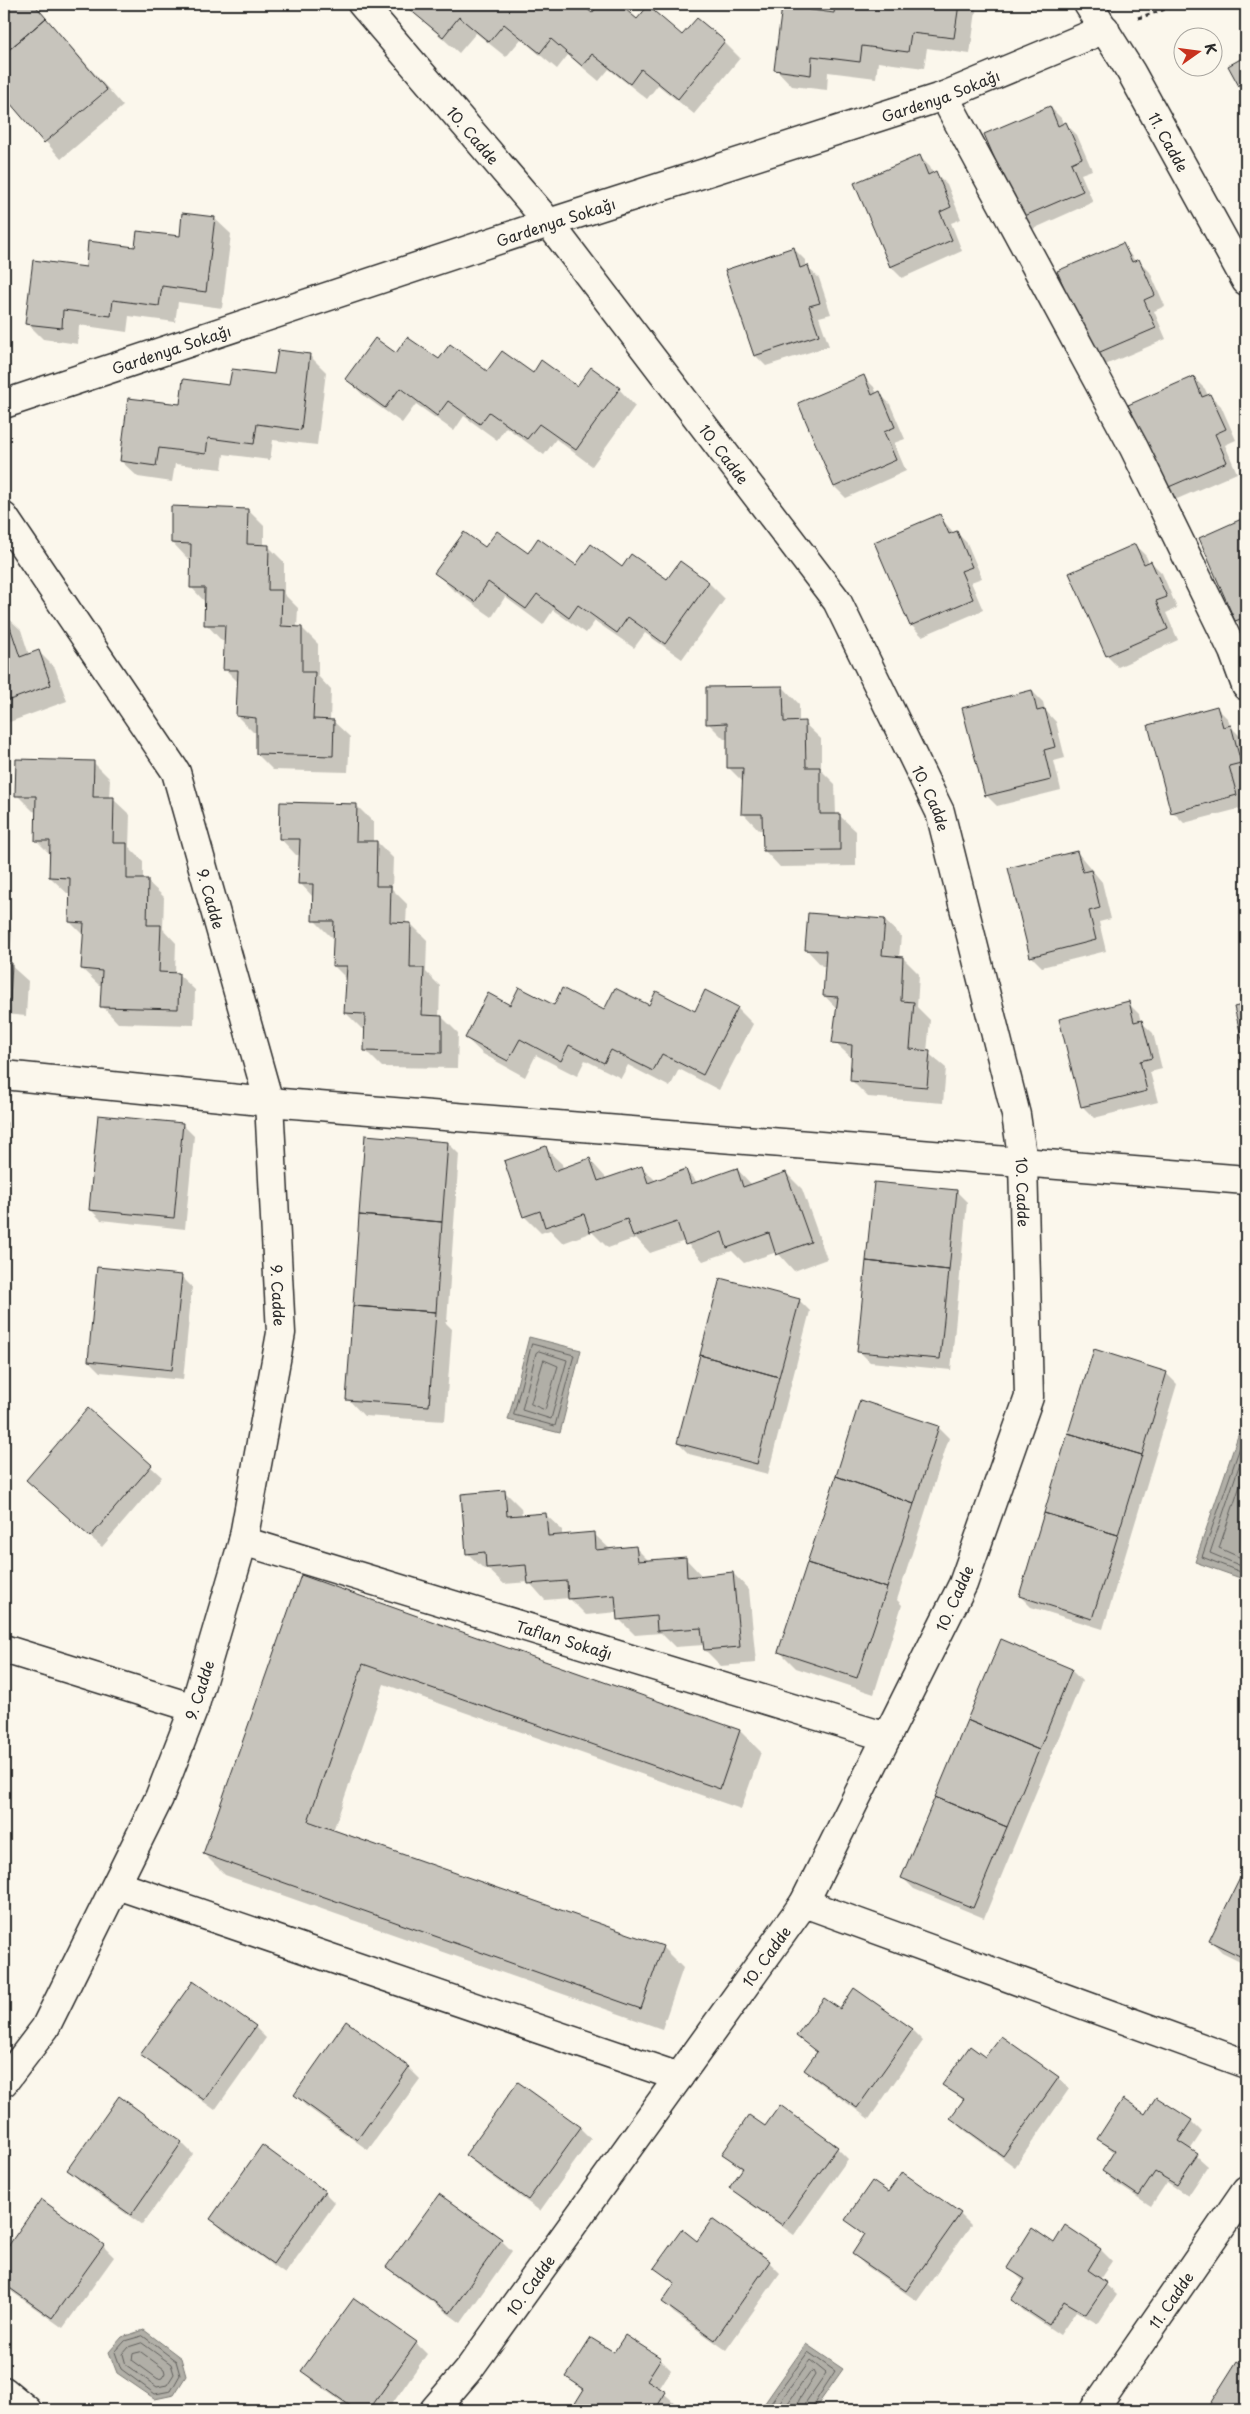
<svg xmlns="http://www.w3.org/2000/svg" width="1250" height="2414" font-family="'Playpen Sans',sans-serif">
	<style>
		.water { fill: #b1afa7; stroke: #7b7a75 }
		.shadow { fill: #0003 }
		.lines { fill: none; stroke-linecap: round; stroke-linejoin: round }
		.shore { stroke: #61605d; stroke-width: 1 }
		.building { fill: #c7c4bc; stroke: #2b2b2b }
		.minor-casing { stroke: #2b2b2b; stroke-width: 31 }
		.path { stroke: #2b2b2b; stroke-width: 3; stroke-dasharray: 4 4; stroke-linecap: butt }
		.minor { stroke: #fbf7ec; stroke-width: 28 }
		.labels { text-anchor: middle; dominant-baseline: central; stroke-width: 4; stroke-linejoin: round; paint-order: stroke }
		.street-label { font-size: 15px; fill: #2b2b2b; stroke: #fbf7ec }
	</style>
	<rect width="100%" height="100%" fill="#fbf7ec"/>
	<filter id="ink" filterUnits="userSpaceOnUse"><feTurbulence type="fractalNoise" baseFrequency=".02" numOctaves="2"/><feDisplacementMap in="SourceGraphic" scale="10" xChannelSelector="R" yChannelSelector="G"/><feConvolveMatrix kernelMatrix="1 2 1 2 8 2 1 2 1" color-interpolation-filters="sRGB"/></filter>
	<g filter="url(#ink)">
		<path class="water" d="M529,1337L581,1350L560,1433L508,1420Z
			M1242,1424L1246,1425V1580L1195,1562Z
			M144,2330L181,2358L186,2376L174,2395L155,2399L117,2373L109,2352L122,2337Z
			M806,2344L843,2369L814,2410H760Z"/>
		<path class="shadow" d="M4,4H34L123,106L61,159L4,94Z
			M415,4H579L593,15L602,4H617L637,21L682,37L724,42L740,58L694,114L658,85L647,99L609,69L599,81L568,55L557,69L521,39L506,57L476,33L459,53L410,9Z
			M836,4H977L970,54L927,48L924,68L878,62L876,78L828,72L827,90L792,86L776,69L835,14Z
			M1050,107L1061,118L1064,125L1066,124L1077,135L1092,170L1081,174L1093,202L1033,229L1021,218Z
			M919,156L930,167L933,174L935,173L947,184L961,219L951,223L962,251L902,278L891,267L855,184Z
			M214,218L231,234L222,308L178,302L175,322L129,316L127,332L79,325L78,344L43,339L27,323L87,268L136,248L181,238Z
			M1122,244L1136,262L1139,261L1150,272L1165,306L1154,311L1166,339L1105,365L1094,354Z
			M794,249L805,260L807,267L819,278L831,314L819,317L829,346L766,366L755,355Z
			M396,355L439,361L487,373L533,375L577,387L619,389L635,406L592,466L556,439L544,455L506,427L497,440L464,416L454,431L416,404L402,423L363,395L347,379Z
			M310,356L326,372L317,445L273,440L270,460L224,454L222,469L175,464L172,482L138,477L121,461L181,406L230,386L276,375Z
			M863,376L874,387L877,394L879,393L890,404L905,439L894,443L906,471L846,498L835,487L799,404Z
			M1194,378L1205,389L1208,396L1210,395L1221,406L1236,440L1225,445L1237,473L1177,499L1165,488Z
			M248,510L264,526V546H268L284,562V594L298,608L297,628H302L318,644V676L331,690L330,721H333L350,737L348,772L273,770L257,754V732H253L237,716L239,683L225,669L226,641H222L206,624V603L191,587L192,559H188L172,542Z
			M939,516L954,533L956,532L967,543L982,578L971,582L983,610L922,636L911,625Z
			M1246,518V631L1236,621L1201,538Z
			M1135,545L1146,556L1149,563L1151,562L1162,573L1177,608L1166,613L1178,640L1118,667L1107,656L1071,573Z
			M486,548L528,555L576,567L622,569L667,581L680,563L709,583L725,599L682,659L645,633L634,648L595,621L586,633L553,610L543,625L505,597L492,617L452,589L436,573Z
			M4,614L21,630L29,655L38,651L55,668L67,701L4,724Z
			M783,687L799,704V723H804L821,739V770L835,784L836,815H839L856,831V866L780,867L764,850L763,830H759L743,813V782L728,767V739H724L708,723Z
			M1032,691L1043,702L1045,710L1056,722L1065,758L1054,761L1061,790L997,806L986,795Z
			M1217,708L1228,719L1230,726L1242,738L1246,754V775L1240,777L1246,807L1184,823L1173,812Z
			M93,762L110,779L109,799H113L130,815L129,847L143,861V881H147L164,897L163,929L176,943L175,974H178L195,990L194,1025L118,1023L102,1006V985H99L82,969L84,936L70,922L71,893H67L50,877L51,855L36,840L37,812L33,811L17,795Z
			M357,806L373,822V842H377L393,858L392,889L407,904L406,924H411L427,940L426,972L440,986L439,1017H442L458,1033L457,1068L382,1067L365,1050L366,1029H362L345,1012L347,979L333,965L334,937L330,936L314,920V898L300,883L301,855H296L280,838Z
			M1077,852L1102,882L1111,919L1099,922L1106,951L1042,967L1031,956Z
			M884,920L901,936L899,957L903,958L919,974L917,1007L930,1020L927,1052L946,1068L943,1103L868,1097L852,1081L853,1059L834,1042L837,1009L824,995L826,966H822L806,949Z
			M4,925L12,933L9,964L28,981L26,1016L4,1014Z
			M1128,1003L1139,1014L1141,1022L1153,1033L1162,1069L1150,1072L1158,1102L1094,1118L1082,1106Z
			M649,1006L696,1013L737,1008L753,1024L719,1090L679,1069L670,1087L628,1065L621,1078L585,1060L577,1076L536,1055L525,1077L483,1054L466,1038L511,1007H554L604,1011Z
			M4,1119L8,1123L4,1170Z
			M183,1125L194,1136L185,1229L101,1220L90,1209Z
			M448,1143L459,1154L447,1322H445L452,1329L445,1421L364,1416L348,1399Z
			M545,1148L562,1164L563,1169L590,1160L607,1179L642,1167L656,1181L686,1171L698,1183L737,1169L752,1185L786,1173L802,1189L827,1259L794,1271L777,1252L744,1263L732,1251L703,1261L685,1241L650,1253L636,1238L608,1248L592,1232L563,1243L550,1230L541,1233L524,1216Z
			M956,1191L967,1202L951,1370L870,1362L859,1351Z
			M181,1276L192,1287L183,1380L100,1372L89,1361Z
			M799,1300L810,1311L768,1474L689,1454L678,1443Z
			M1166,1373L1177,1384L1103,1629L1031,1607L1020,1596Z
			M88,1410L162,1477L102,1547L38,1491Z
			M938,1427L949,1438L897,1600L902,1605L874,1694L796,1668L780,1652Z
			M505,1492L521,1508L522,1516L545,1514L562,1530V1536L594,1534L611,1550L636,1548L650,1562L686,1559L702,1576L733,1573L749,1590L756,1663L721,1666L705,1650L704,1645L675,1647L661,1633L635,1635L619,1619L618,1612L586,1615L569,1598L545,1600L529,1582L504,1584L488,1569H484L467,1553Z
			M302,1576L740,1731L761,1752L741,1809L384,1684L333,1831L662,1947L683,1968L662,2029L225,1875L204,1854Z
			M1071,1670L1082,1681L984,1918L914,1889L903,1878Z
			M1246,1868V1964L1222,1952L1211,1941Z
			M193,1983L255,2027L266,2038L215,2110L153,2065L142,2054Z
			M840,2010L912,2030L923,2041L869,2119L817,2081L806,2070L817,2053L798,2036Z
			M986,2059L1058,2078L1069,2089L1015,2167L963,2129L952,2118L964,2101L944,2084Z
			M409,2068L420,2079L368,2150L306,2106L295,2095Z
			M119,2098L182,2143L193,2154L142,2225L80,2181L69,2170Z
			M1145,2115L1191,2121L1202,2132L1190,2150L1208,2166L1188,2196L1167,2182L1151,2206L1114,2182L1103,2171L1115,2153L1099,2139Z
			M580,2128L591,2139L540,2211L478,2166L467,2155Z
			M837,2148L848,2159L794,2235L742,2198L731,2187L743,2170L723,2154Z
			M324,2192L335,2203L285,2274L223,2230L212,2219Z
			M888,2194L960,2214L971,2225L917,2301L865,2265L854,2254L866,2236L847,2220Z
			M41,2201L103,2246L114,2257L63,2328L4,2286V2254Z
			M712,2221L769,2262L780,2273L726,2350L674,2313L663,2302L675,2285L656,2268L697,2243Z
			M1066,2227L1101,2250L1112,2261L1100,2279L1117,2295L1098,2324L1076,2311L1060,2335L1024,2311L1013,2300L1024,2282L1009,2267L1054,2244Z
			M501,2240L512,2251L461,2323L399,2278L388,2267Z
			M354,2299L416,2343L427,2354L388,2410H353L314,2382L303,2371Z
			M614,2354L660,2359L671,2370L659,2389L676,2404L672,2410H573L584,2391L568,2377Z
			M1238,2363L1246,2368V2410H1208Z"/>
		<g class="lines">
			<path class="shore" d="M532,1344L574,1355L555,1426L514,1415Z
				M539,1351L567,1360L551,1419L522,1410L536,1353Z
				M544,1360L558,1366L545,1410L531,1404Z
				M1246,1430L1202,1557L1246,1574
				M1246,1445L1210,1553L1246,1568
				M1246,1468L1219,1548L1246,1560
				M143,2336L176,2361L180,2375L171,2391L155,2394L121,2369L115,2352L125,2341Z
				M142,2343L171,2364L174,2374L167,2385L157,2387L126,2365L123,2354L129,2347Z
				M141,2352L164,2369L165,2373L162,2378L158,2379L132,2360L133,2354Z
				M766,2410L808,2352L835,2371L810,2410
				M774,2410L810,2360L826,2373L806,2402L804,2410
				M783,2410L810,2372L813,2371L815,2375L799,2400L797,2410"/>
		</g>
		<path class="building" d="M4,4H34L46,18L4,54Z
			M413,4H581L592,13L600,4H619L637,19L648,6L682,35L697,18L725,41L678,99L641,69L630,84L592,54L582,66L551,39L540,53L504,24L489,42L459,17L443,37L409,9Z
			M835,4H959L954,38L911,33L908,52L862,46L860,62L812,56L811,75L774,70L782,6L834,13Z
			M46,18L107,90L44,143L4,96V54Z
			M1246,56V99L1228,66Z
			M1050,106L1058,126L1066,122L1082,158L1071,163L1083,191L1020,218L984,134Z
			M920,155L928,175L936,171L951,207L940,212L952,240L890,267L854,183Z
			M182,213L215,217L206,292L162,286L159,306L113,300L111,316L63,310L62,328L25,324L33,260L86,267L88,241L135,247L137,231L180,236Z
			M1123,243L1132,262L1139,259L1155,295L1144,300L1156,328L1093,355L1057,271Z
			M794,247L800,268L808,265L820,303L809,306L819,335L754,356L725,270Z
			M407,337L439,359L450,344L487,371L502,351L533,373L541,360L577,386L591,367L620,388L576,450L539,424L527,439L489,412L480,424L448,401L437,416L400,388L385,408L345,379L375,338L396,353Z
			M278,350L310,354L301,430L257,424L254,444L208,438L206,454L159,448L156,466L120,461L128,398L180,404L183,379L229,385L232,369L274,374Z
			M864,375L872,395L880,391L895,427L884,432L896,460L834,487L798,403Z
			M1194,376L1202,397L1210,394L1226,429L1215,434L1227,462L1164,489L1128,405Z
			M171,506L248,509L247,544L269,545L268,590H282L281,626L302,627V672H315L313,719L334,720L333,756L256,754V718L236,716L238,670H223L225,625H204L205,588H190L191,544L171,543Z
			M940,514L949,534L957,531L972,567L961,571L973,599L910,626L874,542Z
			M1246,517V617L1235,621L1199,538Z
			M497,531L528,553L538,538L576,565L591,544L622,567L631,554L667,579L680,561L709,582L665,644L628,617L617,633L578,605L569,618L537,594L526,609L488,582L475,602L434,573L464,532L485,547Z
			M1135,544L1144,564L1151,561L1167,597L1156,601L1168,629L1106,656L1069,573Z
			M5,612L20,657L39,650L51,685L4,702Z
			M783,686L784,722L805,721L806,767H820V814H840V850L763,851L762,814H741L743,768H727V723L706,724V687Z
			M1032,690L1037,711L1045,709L1055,747L1044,750L1051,780L985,796L962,708Z
			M1217,706L1223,727L1231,725L1241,763L1229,766L1237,795L1171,813L1148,725Z
			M16,759L94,761L93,797H114L113,843H127V879H148L147,925H161L159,972L179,973L178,1009L100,1007L102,971L81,969L84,923L69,922L70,878L49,877L50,841H35L36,796H15Z
			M280,802L357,804L356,841H377L376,886H391L390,922L411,923L410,968H424L422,1015L442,1016V1053L364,1051L365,1014L344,1013L347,966H332L334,921H312L313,884H298L300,839H279Z
			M1077,851L1083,872L1091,870L1100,908L1089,911L1096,940L1030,957L1008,868Z
			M808,913L885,919L882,955L903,957L901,1001L914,1002L910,1049L930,1051L927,1087L850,1081L852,1045L832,1043L838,997L823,996L826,951L805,950Z
			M4,963H12L10,1000L4,999Z
			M519,987L554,1005L562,988L604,1010L615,988L649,1005L656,991L695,1011L705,990L738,1007L703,1075L662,1054L653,1071L611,1050L604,1063L569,1045L561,1061L520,1039L508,1061L465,1038L488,993L510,1005Z
			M1129,1001L1134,1022L1142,1020L1152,1058L1140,1061L1147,1091L1081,1107L1059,1019Z
			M1246,1004V1056L1234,1007Z
			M98,1115L183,1123L174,1218L89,1210Z
			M365,1135L448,1142L442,1222L359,1215Z
			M546,1146L554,1171L590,1158L598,1181L642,1166L648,1183L686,1169L691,1184L737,1168L743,1187L786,1172L811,1242L776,1255L769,1233L727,1248L722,1232L685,1245L677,1222L633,1237L627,1219L590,1232L584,1214L545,1227L540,1211L523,1217L504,1161Z
			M874,1182L957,1190L949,1270L866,1261Z
			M359,1215L442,1222L436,1312L353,1306Z
			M866,1261L949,1270L940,1359L857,1352Z
			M97,1267L182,1275L172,1370L88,1361Z
			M720,1278L800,1299L779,1377L700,1355Z
			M353,1306L436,1312L429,1406L346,1400Z
			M1094,1349L1167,1372L1142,1455L1068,1433Z
			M700,1355L779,1377L757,1464L677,1443Z
			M860,1400L939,1426L914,1504L836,1476Z
			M88,1408L152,1465L90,1537L26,1480Z
			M1068,1433L1142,1455L1118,1535L1044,1513Z
			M836,1476L914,1504L887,1588L807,1563Z
			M505,1490L507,1516L546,1513L548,1536L595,1532L596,1550L636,1546L638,1561L686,1557L687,1577L733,1572L740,1647L704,1650L701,1628L657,1631L656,1616L617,1620L615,1595L568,1599L567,1581L528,1584L526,1565L486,1568L485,1552L466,1554L461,1494Z
			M1044,1513L1118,1535L1092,1619L1019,1596Z
			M807,1563L887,1588L857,1678L778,1652Z
			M301,1575L740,1730L720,1789L363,1664L308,1821L663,1946L641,2009L203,1854Z
			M1001,1639L1072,1669L1039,1750L967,1720Z
			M967,1720L1039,1750L1007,1827L935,1797Z
			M935,1797L1007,1827L973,1908L901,1878Z
			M1246,1866V1959L1209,1941Z
			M193,1981L256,2026L204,2100L140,2055Z
			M854,1988L913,2029L857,2108L804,2070L817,2052L796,2036L824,1998L840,2009Z
			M346,2021L409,2067L357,2140L294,2095Z
			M1001,2036L1059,2077L1003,2156L950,2118L964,2099L942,2085L970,2046L985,2057Z
			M518,2082L581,2127L528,2200L465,2155Z
			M119,2096L182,2142L131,2215L67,2170Z
			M1156,2097L1192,2120L1178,2141L1198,2154L1177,2185L1155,2172L1139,2196L1102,2171L1115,2150L1097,2139L1123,2099L1145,2114Z
			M780,2105L838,2147L782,2225L729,2188L743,2168L722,2154L749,2115L765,2126Z
			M262,2145L325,2191L273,2264L210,2219Z
			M902,2172L961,2213L906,2291L852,2254L865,2234L845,2220L872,2181L888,2192Z
			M439,2194L502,2239L450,2313L386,2267Z
			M41,2199L104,2245L52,2318L4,2284V2252Z
			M712,2219L770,2261L715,2340L662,2302L675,2283L654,2268L682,2229L697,2241Z
			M1065,2225L1101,2249L1088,2270L1107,2283L1086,2314L1064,2301L1049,2325L1011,2300L1025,2279L1007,2268L1032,2228L1054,2243Z
			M354,2298L417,2342L369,2410H356L301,2371Z
			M625,2335L661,2358L647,2380L666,2392L655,2410H571L584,2389L566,2377L591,2338L614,2352Z
			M1237,2361L1246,2367V2410H1206Z
			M270,2404L280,2410H265Z"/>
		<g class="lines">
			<defs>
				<g id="minor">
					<path id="s1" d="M362,4L549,223L837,601L940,812L1016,1115L1023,1162L1029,1397L963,1584L804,1903L469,2369L434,2410"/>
					<path id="s2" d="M1088,4L1131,72L1246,281"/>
					<path d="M944,96L1134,448L1233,651L1246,686"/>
					<path id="s3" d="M4,404L549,223L944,96L1105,29"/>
					<path id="s4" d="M4,517L176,772L269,1102L281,1333L243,1541L194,1708L159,1798L45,2028L4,2082"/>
					<path d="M4,1075L269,1102L1246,1180"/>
					<path id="s5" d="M243,1541L887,1737"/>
					<path d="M4,1649L194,1708"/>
					<path d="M117,1885L679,2077"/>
					<path d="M804,1903L1246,2064"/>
					<path d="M4,2391L27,2410"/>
					<path id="s6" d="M1094,2410L1246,2190"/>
				</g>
			</defs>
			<use href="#minor" class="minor-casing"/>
			<path class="path" d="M1138,18L1181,4"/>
			<use href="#minor" class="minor"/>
		</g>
	</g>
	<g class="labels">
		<g class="street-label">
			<text stroke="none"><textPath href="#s3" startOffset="986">Gardenya Sokağı</textPath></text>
			<text stroke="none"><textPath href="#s1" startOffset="172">10. Cadde</textPath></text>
			<text stroke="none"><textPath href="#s2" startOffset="160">11. Cadde</textPath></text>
			<text stroke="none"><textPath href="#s3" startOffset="581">Gardenya Sokağı</textPath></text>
			<text stroke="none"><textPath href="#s3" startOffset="176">Gardenya Sokağı</textPath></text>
			<text stroke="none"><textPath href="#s1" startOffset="578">10. Cadde</textPath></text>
			<text stroke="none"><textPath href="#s1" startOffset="982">10. Cadde</textPath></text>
			<text stroke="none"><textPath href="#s4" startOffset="439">9. Cadde</textPath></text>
			<text stroke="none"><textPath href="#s1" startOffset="1388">10. Cadde</textPath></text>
			<text stroke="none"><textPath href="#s4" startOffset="844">9. Cadde</textPath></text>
			<text transform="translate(954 1598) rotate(-66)">10. Cadde</text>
			<text stroke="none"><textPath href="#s5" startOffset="336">Taflan Sokağı</textPath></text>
			<text transform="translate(199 1690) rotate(-72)">9. Cadde</text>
			<text transform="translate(766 1956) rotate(-54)">10. Cadde</text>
			<text transform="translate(530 2285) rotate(-54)">10. Cadde</text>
			<text stroke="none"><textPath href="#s6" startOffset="134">11. Cadde</textPath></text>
		</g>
	</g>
	<rect width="1250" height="2414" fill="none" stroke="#fbf7ec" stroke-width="20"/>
	<rect x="10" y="10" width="1230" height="2394" fill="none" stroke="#2b2b2b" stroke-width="2" filter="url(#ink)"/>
	<g transform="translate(1198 52) rotate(76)"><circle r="24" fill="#fbf7ec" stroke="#a8a59f"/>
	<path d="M0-4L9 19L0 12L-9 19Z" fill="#c8321e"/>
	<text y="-8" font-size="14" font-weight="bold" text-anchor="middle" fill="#2b2b2b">K</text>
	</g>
</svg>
